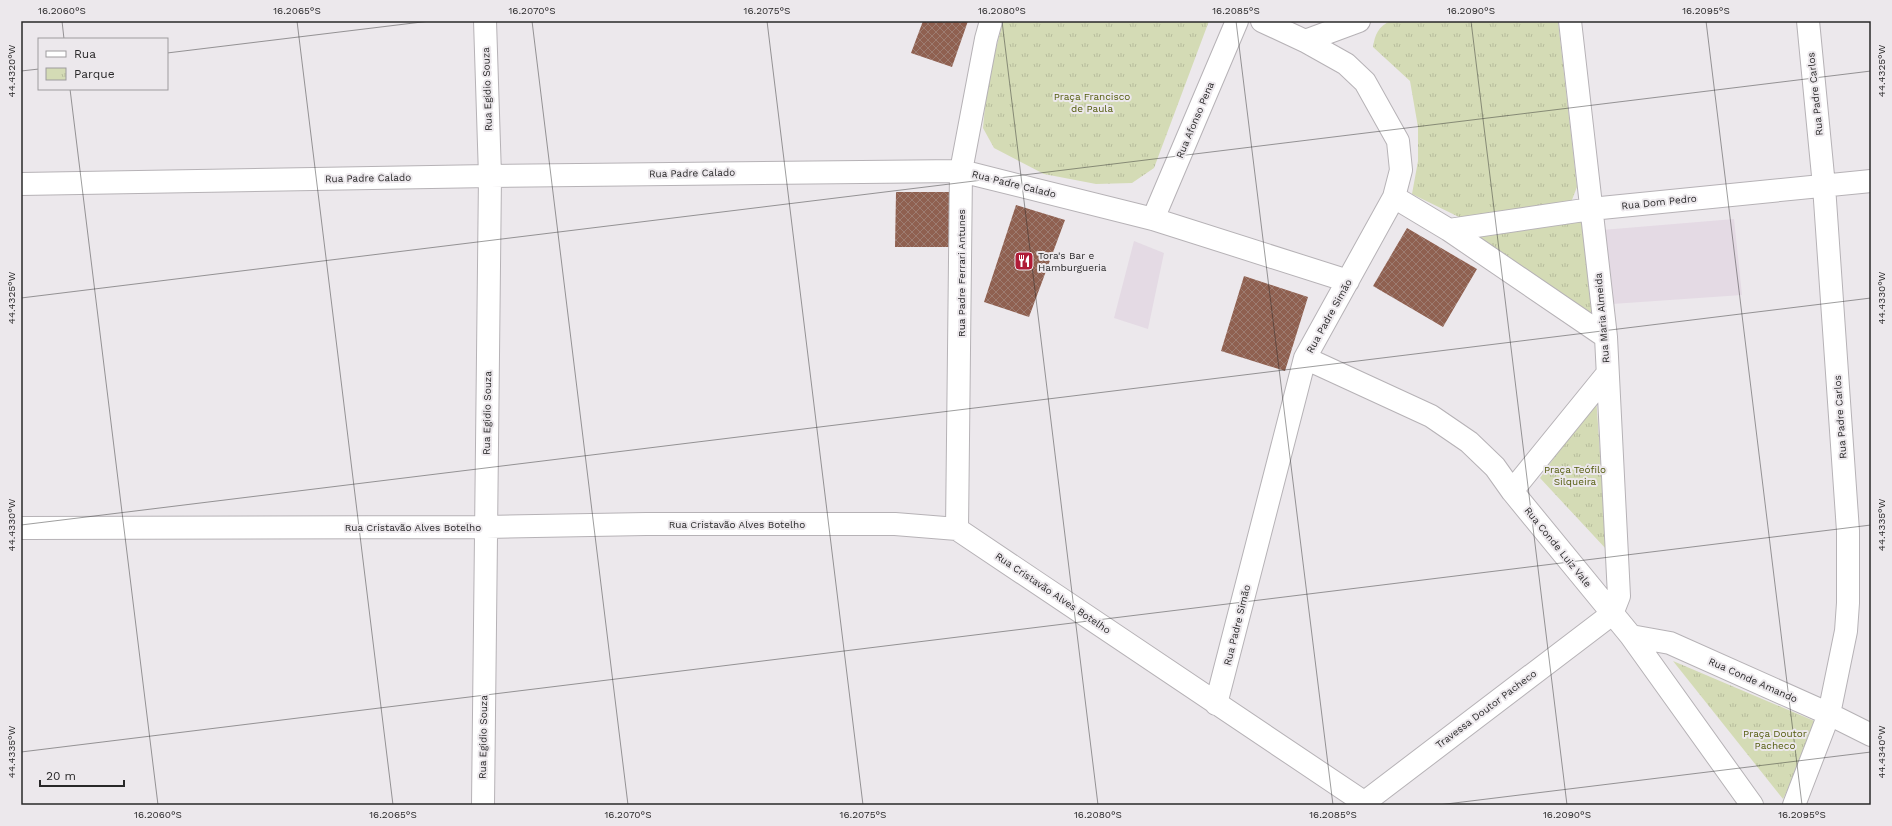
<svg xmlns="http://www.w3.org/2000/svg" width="1892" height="826" font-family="'Work Sans',sans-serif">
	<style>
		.built { fill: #e4dae4 }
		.park { fill: url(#park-tufts) }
		.building { fill: url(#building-cross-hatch) }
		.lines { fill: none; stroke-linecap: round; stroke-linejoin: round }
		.street-casing { stroke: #b6b2b6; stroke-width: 24 }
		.street { stroke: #fff; stroke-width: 22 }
		.ticks { fill: none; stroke: #292829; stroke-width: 1; stroke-opacity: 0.45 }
		.labels { text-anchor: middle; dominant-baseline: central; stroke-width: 4; stroke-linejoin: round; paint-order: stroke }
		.street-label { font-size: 10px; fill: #292829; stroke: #ece8ec }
		.park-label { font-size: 10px; fill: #545c0e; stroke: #ece8ec }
		.poi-label { font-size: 10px; fill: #292829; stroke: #ece8ec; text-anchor: start }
		.neatline { fill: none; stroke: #292829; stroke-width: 1.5 }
		.ticks-label { font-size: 10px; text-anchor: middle; fill: #292829 }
	</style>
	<defs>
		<pattern id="park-tufts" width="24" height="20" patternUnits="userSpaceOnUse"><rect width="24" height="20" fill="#d4dbb5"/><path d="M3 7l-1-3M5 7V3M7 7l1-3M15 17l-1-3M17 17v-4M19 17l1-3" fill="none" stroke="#b6bc9c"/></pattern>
		<pattern id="building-cross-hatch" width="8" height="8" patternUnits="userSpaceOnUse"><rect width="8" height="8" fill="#8f6050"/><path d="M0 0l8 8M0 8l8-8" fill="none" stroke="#9d7c71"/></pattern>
	</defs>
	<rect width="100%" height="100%" fill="#ece8ec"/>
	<path class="built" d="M1734,219L1742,295L1612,304L1602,230Z
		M1134,241L1164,253L1148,329L1114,318Z"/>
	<path class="park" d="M1003,21H1209L1154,168L1132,183L1096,184L1044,174L994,148L983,128L987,84Z
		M1391,21H1558L1577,187L1570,205L1461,218L1412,194L1418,161V127L1410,81L1373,47C1375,35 1378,26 1391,21Z
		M1581,218L1593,317L1472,236Z
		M1596,397L1607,550L1540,478Z
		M1673,661L1819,723L1783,799Z"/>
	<path class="building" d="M923,21H968L952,67L911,53Z
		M896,192H953L952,247H895Z
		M1016,205L1065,220L1029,317L984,302Z
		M1407,228L1477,269L1443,327L1373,286Z
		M1244,276L1308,297L1285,371L1221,351Z"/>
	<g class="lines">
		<defs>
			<path id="street" d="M1305,41L1359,21
				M21,184L490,176L961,171L1153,219L1348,281
				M1394,197L1449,230L1606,337
				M1153,219L1237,21
				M1449,230L1591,209L1871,181
				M1305,358L1431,416L1469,442L1495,467L1512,491L1631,636L1752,805
				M1512,491L1607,374
				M21,528L486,527L646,524H895L957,529L1368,805
				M957,529L961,171L986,39L991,21
				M1631,636L1670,643L1829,714L1871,735
				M1216,704L1305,358L1394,197L1401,170L1398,141L1365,82L1346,64L1305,41L1262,21
				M483,805L490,176L485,21
				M1361,805L1612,614L1619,596L1606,337L1570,21
				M1794,805L1829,714L1846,631L1848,603V531L1824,186L1808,21"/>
		</defs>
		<use href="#street" class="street-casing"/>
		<use href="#street" class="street"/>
	</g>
	<path class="ticks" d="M62,21L64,39M297,21L393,805M532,21L628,805M767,21L863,805M1002,21L1098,805M1236,21L1333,805M1471,21L1567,805M1706,21L1802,805M167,53L430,21M21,71L39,69M70,89L158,805M21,298L1871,71M21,525L1871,298M21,752L1871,525M1438,805L1871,752"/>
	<defs>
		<symbol id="restaurant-square" viewBox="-11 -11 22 22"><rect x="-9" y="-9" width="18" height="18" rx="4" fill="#b01d37" stroke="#ece8ec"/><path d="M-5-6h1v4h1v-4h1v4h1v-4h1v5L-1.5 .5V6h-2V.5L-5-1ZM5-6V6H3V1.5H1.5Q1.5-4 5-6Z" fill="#fff"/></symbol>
	</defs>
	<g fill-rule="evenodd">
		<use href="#restaurant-square" x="1013" y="250" width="22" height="22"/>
	</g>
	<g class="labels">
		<g class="street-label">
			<text transform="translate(487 89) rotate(-92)">Rua Egidio Souza</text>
			<text transform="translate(1815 94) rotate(-96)">Rua Padre Carlos</text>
			<text transform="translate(1195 120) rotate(-67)">Rua Afonso Pena</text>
			<text transform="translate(692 173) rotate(-1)">Rua Padre Calado</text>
			<text transform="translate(368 178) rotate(-1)">Rua Padre Calado</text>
			<text transform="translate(1014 184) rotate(14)">Rua Padre Calado</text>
			<text transform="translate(1659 202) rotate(-6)">Rua Dom Pedro</text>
			<text transform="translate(961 273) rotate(-90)">Rua Padre Ferrari Antunes</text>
			<text transform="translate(1329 316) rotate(-61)">Rua Padre Simão</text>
			<text transform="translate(1602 318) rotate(-95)">Rua Maria Almeida</text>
			<text transform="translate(487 413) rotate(-89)">Rua Egidio Souza</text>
			<text transform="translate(1840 417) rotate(-94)">Rua Padre Carlos</text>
			<text x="737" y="524">Rua Cristavão Alves Botelho</text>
			<text x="413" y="527">Rua Cristavão Alves Botelho</text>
			<text transform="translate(1558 547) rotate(51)">Rua Conde Luiz Vale</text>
			<text transform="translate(1053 593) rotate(34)">Rua Cristavão Alves Botelho</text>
			<text transform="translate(1237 625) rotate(-76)">Rua Padre Simão</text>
			<text transform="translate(1753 680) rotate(24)">Rua Conde Amando</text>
			<text transform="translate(1486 709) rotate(-37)">Travessa Doutor Pacheco</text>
			<text transform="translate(483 737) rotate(-89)">Rua Egidio Souza</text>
		</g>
		<g class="park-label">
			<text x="1092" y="96">Praça Francisco<tspan x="1092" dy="12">de Paula</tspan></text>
			<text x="1575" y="469">Praça Teófilo<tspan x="1575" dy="12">Silqueira</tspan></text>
			<text x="1775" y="733">Praça Doutor<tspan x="1775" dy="12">Pacheco</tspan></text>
		</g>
		<g class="poi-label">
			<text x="1038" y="255">Tora's Bar e<tspan x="1038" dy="12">Hamburgueria</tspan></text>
		</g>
	</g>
	<rect width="1892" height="826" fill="none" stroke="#ece8ec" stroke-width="44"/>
	<rect x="38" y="38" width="130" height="52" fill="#ece8ec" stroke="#9e9b9e"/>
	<rect x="46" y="51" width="20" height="6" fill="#ffffff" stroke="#9e9b9e"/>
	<text x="74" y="58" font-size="12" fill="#292829">Rua</text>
	<rect x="46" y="68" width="20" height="12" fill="url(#park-tufts)" stroke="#9e9b9e"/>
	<text x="74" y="78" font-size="12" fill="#292829">Parque</text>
	<path d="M40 780v6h84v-6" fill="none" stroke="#292829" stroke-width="2"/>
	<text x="46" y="780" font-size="12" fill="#292829" stroke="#ece8ec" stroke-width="3" paint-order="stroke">20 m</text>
	<rect x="22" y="22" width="1848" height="782" class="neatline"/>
	<g class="ticks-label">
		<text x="62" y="14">16.2060°S</text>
		<text x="297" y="14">16.2065°S</text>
		<text x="532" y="14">16.2070°S</text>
		<text x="767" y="14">16.2075°S</text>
		<text x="1002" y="14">16.2080°S</text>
		<text x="1236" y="14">16.2085°S</text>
		<text x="1471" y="14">16.2090°S</text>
		<text x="1706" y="14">16.2095°S</text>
		<text transform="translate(11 71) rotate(-90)" y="4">44.4320°W</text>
		<text transform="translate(1881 71) rotate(-90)" y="4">44.4325°W</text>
		<text transform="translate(11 298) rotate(-90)" y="4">44.4325°W</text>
		<text transform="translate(1881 298) rotate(-90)" y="4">44.4330°W</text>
		<text transform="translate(11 525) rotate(-90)" y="4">44.4330°W</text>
		<text transform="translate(1881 525) rotate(-90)" y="4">44.4335°W</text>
		<text transform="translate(11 752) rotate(-90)" y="4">44.4335°W</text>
		<text transform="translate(1881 752) rotate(-90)" y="4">44.4340°W</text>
		<text x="158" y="818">16.2060°S</text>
		<text x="393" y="818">16.2065°S</text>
		<text x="628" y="818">16.2070°S</text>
		<text x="863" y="818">16.2075°S</text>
		<text x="1098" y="818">16.2080°S</text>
		<text x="1333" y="818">16.2085°S</text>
		<text x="1567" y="818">16.2090°S</text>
		<text x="1802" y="818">16.2095°S</text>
	</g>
</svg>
